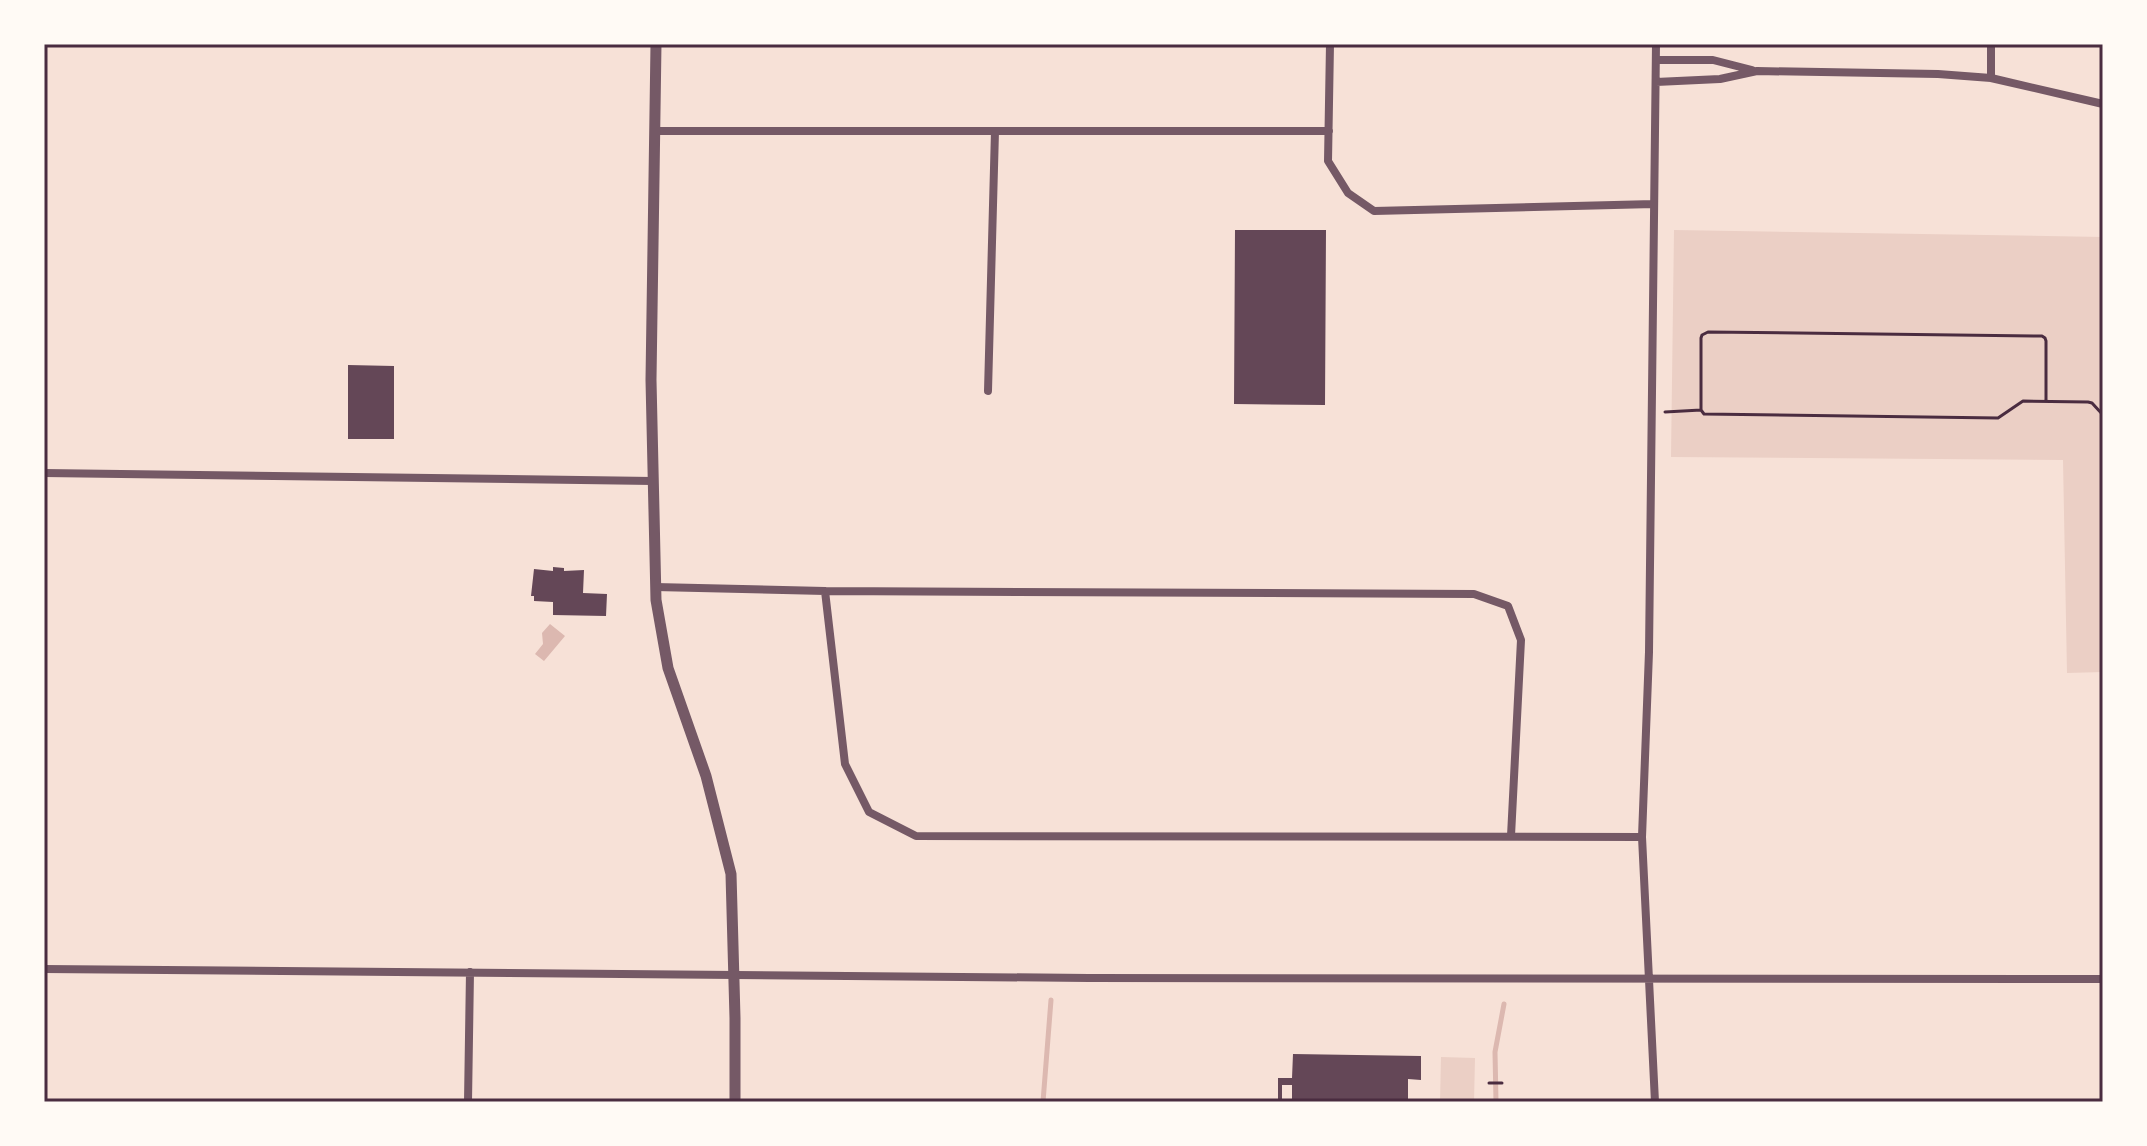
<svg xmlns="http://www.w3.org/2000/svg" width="2147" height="1146" font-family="'Roboto Condensed',sans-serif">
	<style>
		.green { fill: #ebcfc5 }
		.water { fill: #dcb8b0 }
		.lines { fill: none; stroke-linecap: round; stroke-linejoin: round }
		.stream { stroke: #dcb8b0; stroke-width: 5 }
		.building { fill: #644757 }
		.path { stroke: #4a2c40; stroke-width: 3 }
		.minor { stroke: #755966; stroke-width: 8 }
		.tertiary { stroke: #755966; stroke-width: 11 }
		.neatline { fill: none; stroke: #4a2c40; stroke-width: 3 }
	</style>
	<rect width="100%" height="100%" fill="#f7e1d7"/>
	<path class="green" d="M1674,230L2103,237V672L2067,673L2063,460L1671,457Z
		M1441,1057L1475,1058L1474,1102H1440Z"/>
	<path class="water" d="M550,624L565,636L544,661L535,654L543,644L542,633Z"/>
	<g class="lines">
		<path class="stream" d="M1043,1102L1051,1000
			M1496,1102L1495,1052L1504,1004"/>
	</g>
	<path class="building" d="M1235,230H1326L1325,405L1234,404Z
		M348,365L394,366V439H348Z
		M553,567L564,568V571L584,570L583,593L607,594L606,616L553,615V602L534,601V596H531L534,569L553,571Z
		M1293,1054L1421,1056V1080L1408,1079V1102H1292V1085H1282V1102H1278V1078H1292Z"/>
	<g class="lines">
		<path class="path" d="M1701,410V338L1702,335L1708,332L2042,336L2045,338L2046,341V401
			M1665,412L1701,410L1704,414L1998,418L2023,401L2088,402L2092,403L2103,415
			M1489,1083H1502"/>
		<path class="minor" d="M1330,44L1328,161L1348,193L1374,211L1654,204
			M1656,60H1713L1752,70
			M1991,78V44
			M1656,82L1720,79L1757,71L1938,74L1991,78L2103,104
			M655,131H1329
			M988,391L995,131
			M44,473L653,481
			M655,587L825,591L1474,594L1508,606L1521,640L1511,836
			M825,591L845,764L869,812L916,836L1642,837
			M44,969L1089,978L2103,979
			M468,1102L470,972
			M1655,1102L1642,837L1649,652L1656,44"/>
		<path class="tertiary" d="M656,44L651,380L656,600L668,668L706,776L731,874L735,1018V1102"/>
	</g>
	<rect width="2147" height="1146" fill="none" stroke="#fffaf5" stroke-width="92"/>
	<rect x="46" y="46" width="2055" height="1054" class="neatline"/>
</svg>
